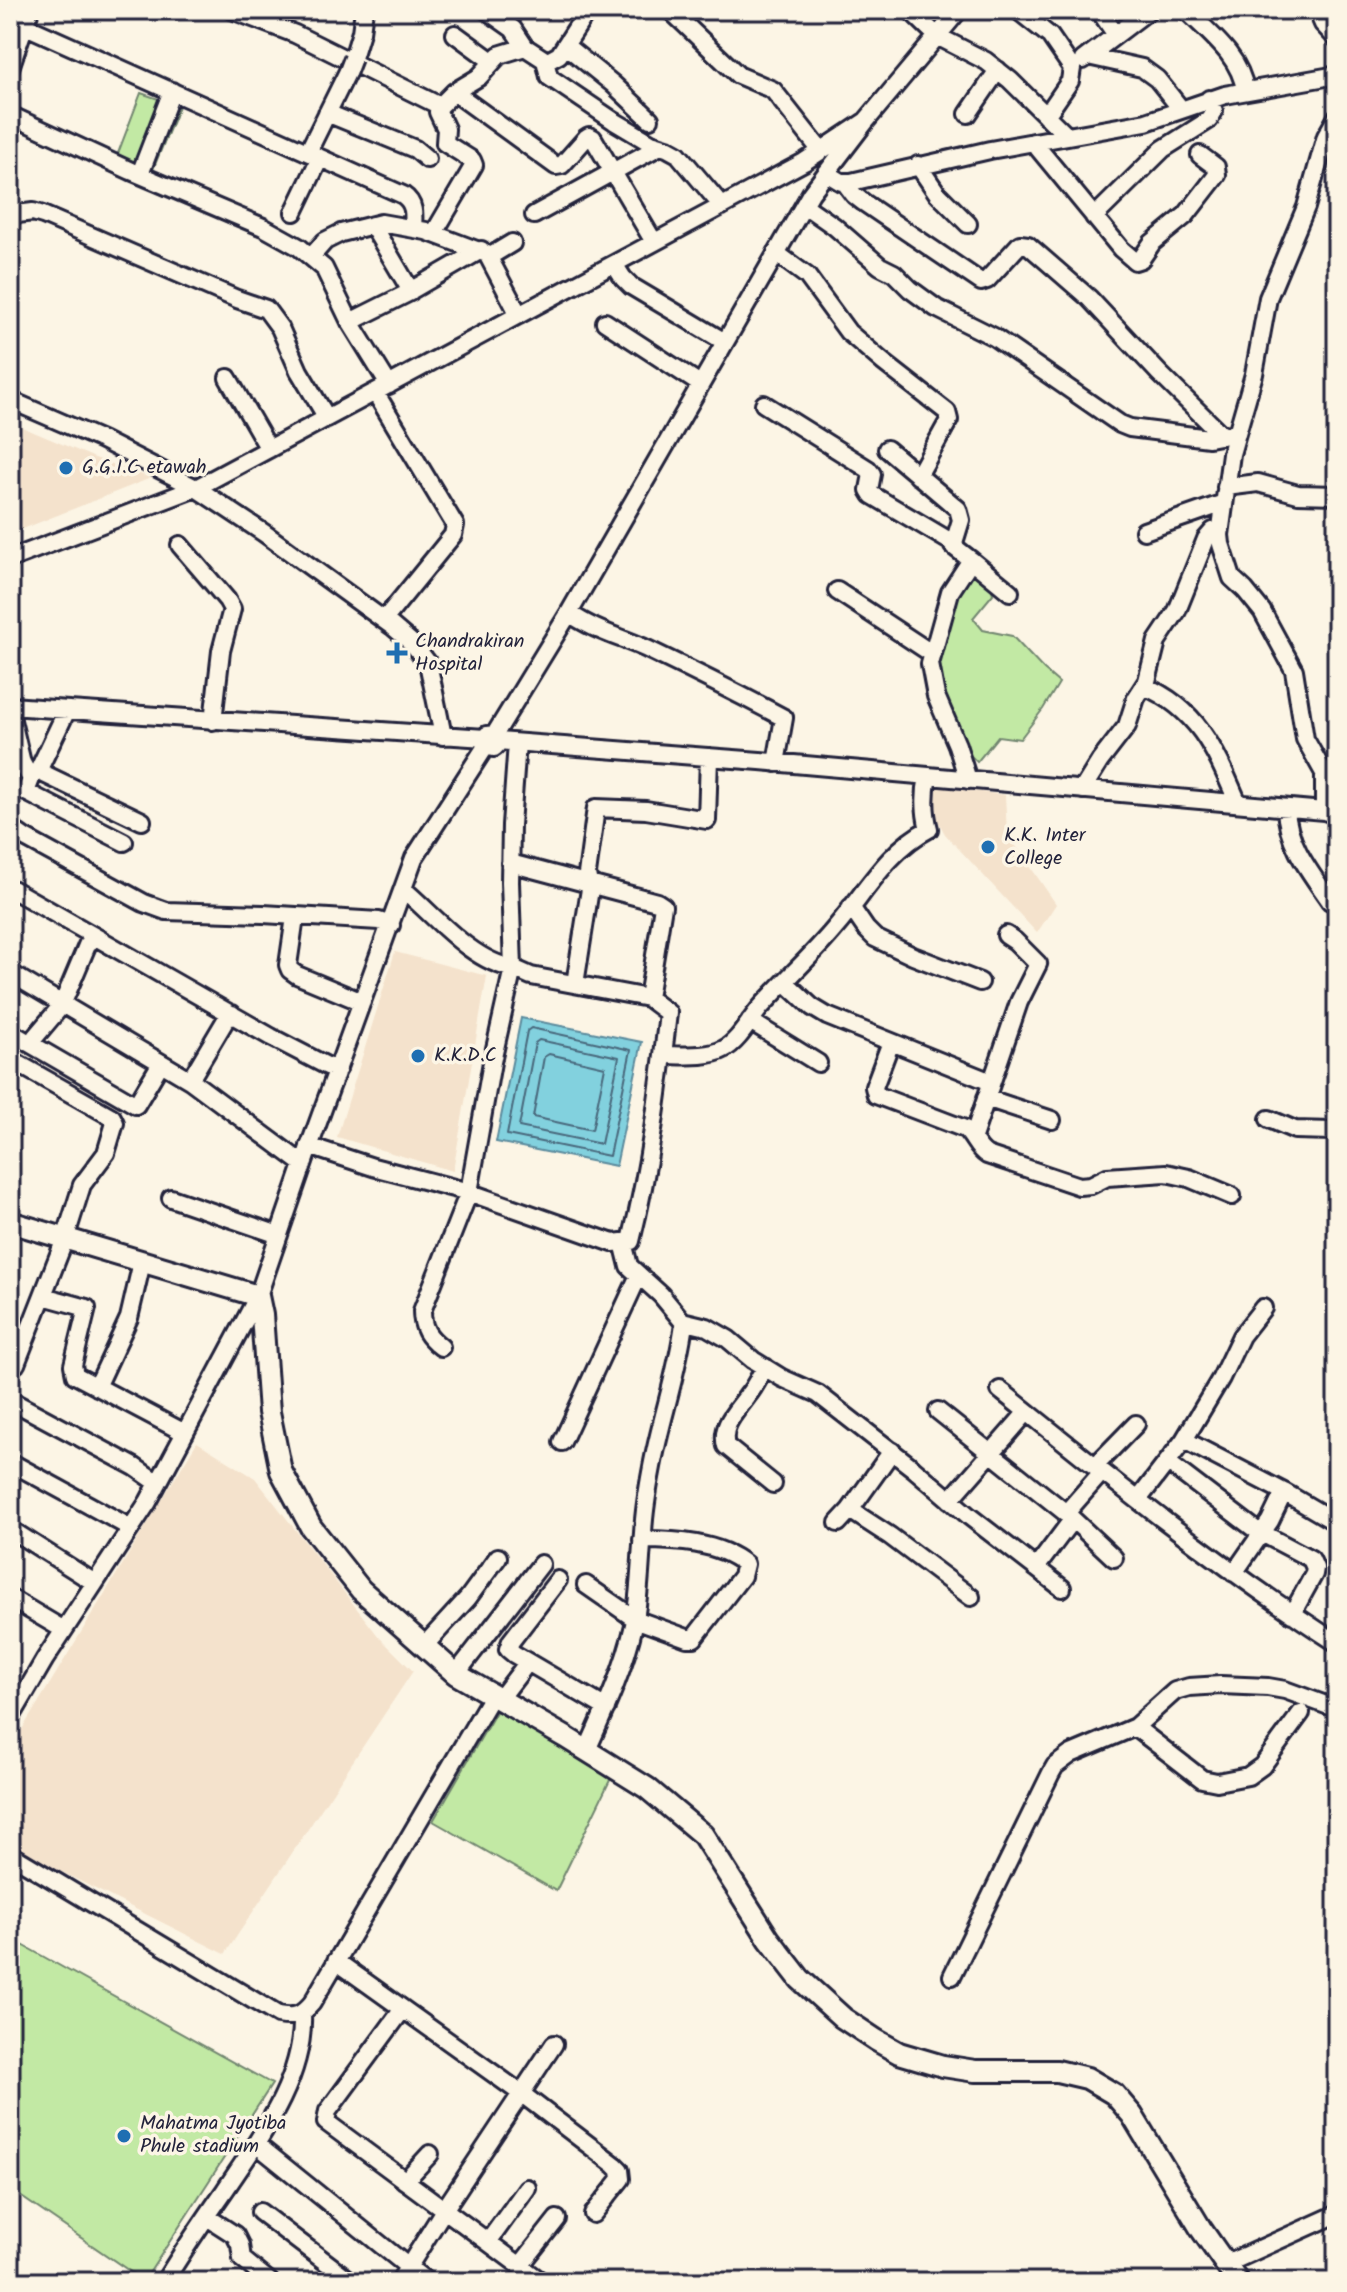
<svg xmlns="http://www.w3.org/2000/svg" width="1347" height="2292" font-family="Kalam,sans-serif">
	<style>
		.built { fill: #f4e2cc }
		.green { fill: #c2e9a4; stroke: #728670; stroke-width: 2 }
		.water { fill: #82d1de; stroke: #5c8b9d; stroke-width: 2 }
		.lines { fill: none; stroke-linecap: round; stroke-linejoin: round }
		.shore { stroke: #48687c; stroke-width: 2 }
		.minor-casing { stroke: #22223b; stroke-width: 22 }
		.major-casing { stroke: #22223b; stroke-width: 26 }
		.minor { stroke: #fcf5e5; stroke-width: 16 }
		.major { stroke: #fcf5e5; stroke-width: 20 }
		.minor-bridge-casing { stroke: #22223b; stroke-width: 22; stroke-linecap: butt }
		.minor-bridge { stroke: #fcf5e5; stroke-width: 16 }
		.poi-dot { fill: #1f6fb2; stroke: #fcf5e5; stroke-width: 3 }
		.labels { text-anchor: middle; dominant-baseline: central; stroke-width: 7; stroke-linejoin: round; paint-order: stroke }
		.poi-label { font-size: 20px; fill: #22223b; stroke: #fcf5e5; text-anchor: start }
	</style>
	<rect width="100%" height="100%" fill="#fcf5e5"/>
	<filter id="ink" filterUnits="userSpaceOnUse"><feTurbulence type="fractalNoise" baseFrequency=".0125" numOctaves="2"/><feDisplacementMap in="SourceGraphic" scale="16" xChannelSelector="R" yChannelSelector="G"/><feConvolveMatrix kernelMatrix="1 2 1 2 8 2 1 2 1" color-interpolation-filters="sRGB"/></filter>
	<g filter="url(#ink)">
		<path class="built" d="M10,422L95,458L151,478L10,534Z
			M933,786L1005,795L1007,833L1056,904L1037,933L945,834L933,812Z
			M395,952L487,976L453,1171L337,1137Z
			M197,1442L255,1478L379,1637L413,1671L225,1954L10,1846V1749Z"/>
		<path class="green" d="M141,93L179,106L152,172L117,156Z
			M972,572L991,586L993,594L973,618L983,630L1012,636L1044,670L1059,683L1043,709L1020,739L998,736L977,762L965,750L931,659L952,597Z
			M497,1710L613,1774L556,1891L433,1821Z
			M10,1938L272,2084L144,2281L10,2189Z"/>
		<path class="water" d="M521,1018L642,1042L616,1166L496,1142Z"/>
		<g class="lines">
			<path class="shore" d="M531,1028L631,1050L609,1156L507,1135L527,1031Z
				M539,1040L619,1057L601,1144L519,1127L535,1043Z
				M549,1054L605,1067L592,1130L533,1117L544,1057Z"/>
			<defs>
				<path id="minor" d="M232,10L295,34L440,106
					M486,10L513,29L525,47L545,60L549,77L614,121L651,143L667,148L678,154L722,206
					M670,10L738,75L773,90L821,151
					M910,10L937,36L986,61L1010,80L1067,136
					M1099,10L1116,35
					M1186,10C1210,34 1240,56 1245,90
					M1317,10L1323,24L1337,39
					M1021,13L1050,36L1072,68L1070,81L1046,116
					M10,19L403,195C415,203 414,215 413,228
					M455,34L492,61
					M566,46L613,84L650,119
					M1088,56L1142,68L1157,79L1181,109
					M353,58L361,32L364,10
					M1083,60L1149,10
					M546,62L559,55L588,10
					M10,68L30,10
					M454,92L556,166L562,165L586,138L589,136L593,138L654,242
					M327,113L415,149L427,159
					M968,114L998,70
					M10,115L131,171L263,227L299,247L324,268L350,322L389,385
					M1033,142L1121,249L1135,261L1141,259L1152,243L1186,215L1217,175L1216,167L1200,155
					M308,152L348,71
					M918,165L937,193L968,224
					M826,173L841,182H851L990,150L1146,122L1225,95L1337,75
					M140,174L172,91
					M845,183L854,195L863,202L981,282L987,280L1020,244L1028,245L1089,298L1159,373L1223,436
					M804,205L834,226L880,266L894,273L910,289L936,308L994,337L1120,424L1130,428L1209,438L1230,434
					M294,212L320,158
					M10,215L33,212L43,215L237,299L266,309L280,328L299,371L327,418
					M534,215L660,146
					M1094,217L1163,149L1209,120L1214,111L1209,99
					M434,233L474,165L472,160L445,143L446,129L438,112L440,106L454,92L479,77L499,55L525,47
					M776,253L807,276L848,332L883,362L947,412L949,420L918,476
					M487,254L492,255L512,243
					M311,257L325,241L341,233L381,223L426,231L487,254L519,315
					M614,264L623,278L631,286L725,342
					M410,291L481,250
					M350,322L410,292L408,286L372,225
					M605,322L700,384
					M228,378L269,449
					M375,392L455,525L453,535L384,620
					M10,400L102,440L196,488L264,533L392,626L413,644L428,663L443,736
					M764,404L868,469L872,474L869,490L872,495L953,543
					M887,449L958,509L961,520L953,546L971,560
					M1226,487L1258,483L1298,494L1337,495
					M1144,531L1224,503
					M180,545L227,600L232,609L221,651L213,721
					M10,559L196,488L804,162L866,121
					M837,591L931,653
					M569,613C593,630 620,637 647,649C693,671 739,694 784,718L776,763
					M1144,686C1199,709 1216,752 1238,803
					M10,706L485,738
					M10,712L22,763L31,779L26,792L124,842
					M495,734L569,613L811,193L866,121L959,10
					M498,741L760,761L1324,811L1337,815
					M38,771L67,710
					M30,780L34,774L38,771L142,821
					M968,780L957,745L936,696L930,664L950,592L971,560L1010,592
					M1082,790L1100,761L1127,726L1136,698L1147,681L1157,641L1177,611L1206,539L1213,531L1221,528
					M1286,808C1287,844 1310,872 1330,901L1337,903
					M1324,811V773L1305,739L1294,670L1262,611L1245,590L1232,578L1221,544L1220,535L1231,454L1254,374L1268,298L1306,207L1326,136L1337,117
					M10,823L15,831L25,838L144,903L166,911L263,914L379,921L391,925
					M510,863L657,902L663,906L648,998
					M10,888L271,1037L327,1066L338,1069
					M403,889C434,915 472,962 513,968L510,882L511,825L517,743
					M851,907L866,929L875,938L913,956L980,982
					M295,917L288,965L290,970L297,975L362,1002
					M10,973L190,1080L225,1021L232,1014
					M785,982L812,1007L827,1016L991,1082
					M575,984L590,889L587,874L596,808L646,810L707,820L709,757
					M750,1021L818,1063
					M10,1032L136,1105L161,1063
					M35,1037L62,1005L91,936
					M891,1042L874,1087L876,1095L965,1129C974,1137 976,1148 987,1155L1079,1186L1091,1185L1107,1177L1166,1173L1189,1178L1232,1196
					M663,1055C681,1055 708,1058 724,1049C739,1041 749,1021 760,1008C785,980 813,955 836,927C865,893 888,850 929,829C924,811 924,795 928,776
					M10,1059L112,1117L115,1123L106,1153L82,1185L65,1239L16,1364
					M190,1080L303,1164
					M986,1098L1052,1120
					M1269,1119L1295,1130L1332,1131L1337,1129
					M973,1137L1019,1002L1038,964L1015,941L1006,935
					M309,1146L373,1167L469,1192L471,1193L613,1243L631,1241C650,1166 659,1090 668,1013L648,998L531,976L513,968L492,1062L469,1192L422,1311C422,1328 428,1337 441,1347
					M171,1198L279,1235
					M43,1296L87,1308L73,1365L75,1375L185,1433
					M682,1321L707,1327L728,1339L753,1360L782,1378L818,1394L913,1468L969,1516L1062,1588
					M765,1367C759,1377 755,1387 748,1395C737,1411 720,1425 726,1446L773,1484
					M97,1387L129,1318L142,1262
					M1000,1390C1109,1478 1219,1567 1337,1643
					M10,1400L135,1467L158,1483
					M938,1411L1066,1513L1114,1558
					M1184,1440L1284,1492L1337,1523
					M562,1442L639,1275
					M10,1462L131,1528
					M1167,1462L1256,1530L1311,1559L1315,1568L1314,1574L1292,1614
					M1095,1466L1136,1424
					M950,1500L1027,1412
					M1138,1500L1184,1440L1221,1378L1241,1336L1263,1308
					M850,1510L890,1536L971,1597
					M1066,1513L1102,1472
					M838,1523L850,1510L892,1451
					M10,1529L95,1583
					M1036,1568L1072,1520
					M1234,1573L1270,1521L1284,1492
					M558,1580L511,1641L508,1649L514,1654L606,1708
					M586,1585L635,1619L687,1638H694L742,1576L745,1564C718,1542 676,1540 642,1540
					M10,1598L64,1630
					M424,1646L468,1598L498,1557
					M456,1674L541,1564
					M499,1700L528,1662
					M10,1719L45,1659L148,1502L258,1296L308,1150L414,858L486,746L485,738L487,735L495,734L497,737V745L494,748L486,746
					M1135,1727L1202,1779L1217,1782L1248,1776L1262,1766L1301,1713
					M587,1750C605,1710 624,1669 634,1625C640,1594 640,1564 643,1533C644,1511 648,1488 652,1467C661,1418 678,1372 684,1323L661,1295L629,1266L623,1242
					M10,1854L278,2015C295,2018 301,2016 312,2003L492,1696
					M336,1961L522,2094L615,2165L620,2170L621,2179L593,2214
					M952,1976L1051,1773L1055,1766L1071,1754L1135,1727L1175,1691L1189,1687L1221,1685L1268,1687L1285,1690L1337,1709
					M403,2009L328,2111L326,2122L542,2282
					M256,2144L427,2282
					M405,2181L430,2154
					M260,2212L352,2282
					M207,2217L235,2235L240,2245L242,2259L270,2282
					M488,2242L527,2188
					M1224,2265L1337,2214
					M520,2266L557,2219
					M164,2282C183,2251 204,2220 225,2190C259,2139 305,2079 302,2014
					M399,2282L444,2210L554,2044"/>
				<path id="major" d="M10,1222L258,1296L262,1315L269,1412L281,1471L311,1527L361,1590L456,1674L565,1737L647,1788L703,1835L769,1939L800,1979L843,2018L876,2040L899,2053L943,2066L975,2071H1057L1087,2078L1114,2094L1132,2115L1201,2229L1238,2282"/>
			</defs>
			<use href="#minor" class="minor-casing"/>
			<use href="#major" class="major-casing"/>
			<use href="#minor" class="minor"/>
			<use href="#major" class="major"/>
			<defs>
				<path id="minor-bridge" d="M348,71L353,58"/>
			</defs>
			<use href="#minor-bridge" class="minor-bridge-casing"/>
			<use href="#minor-bridge" class="minor-bridge"/>
		</g>
	</g>
	<g class="poi-dot">
		<circle cx="66" cy="468" r="8"/>
		<path d="M393 641h8v8h8v8h-8v8h-8v-8h-8v-8h8z"/>
		<circle cx="988" cy="847" r="8"/>
		<circle cx="418" cy="1056" r="8"/>
		<circle cx="124" cy="2136" r="8"/>
	</g>
	<g class="labels">
		<g class="poi-label">
			<text x="82" y="468">G.G.I.C etawah</text>
			<text x="415" y="642">Chandrakiran<tspan x="415" dy="23">Hospital</tspan></text>
			<text x="1004" y="836">K.K. Inter<tspan x="1004" dy="23">College</tspan></text>
			<text x="434" y="1056">K.K.D.C</text>
			<text x="140" y="2124">Mahatma Jyotiba<tspan x="140" dy="23">Phule stadium</tspan></text>
		</g>
	</g>
	<rect width="1347" height="2292" fill="none" stroke="#fcf5e5" stroke-width="40"/>
	<rect x="20" y="20" width="1307" height="2252" fill="none" stroke="#22223b" stroke-width="3" filter="url(#ink)"/>
</svg>
